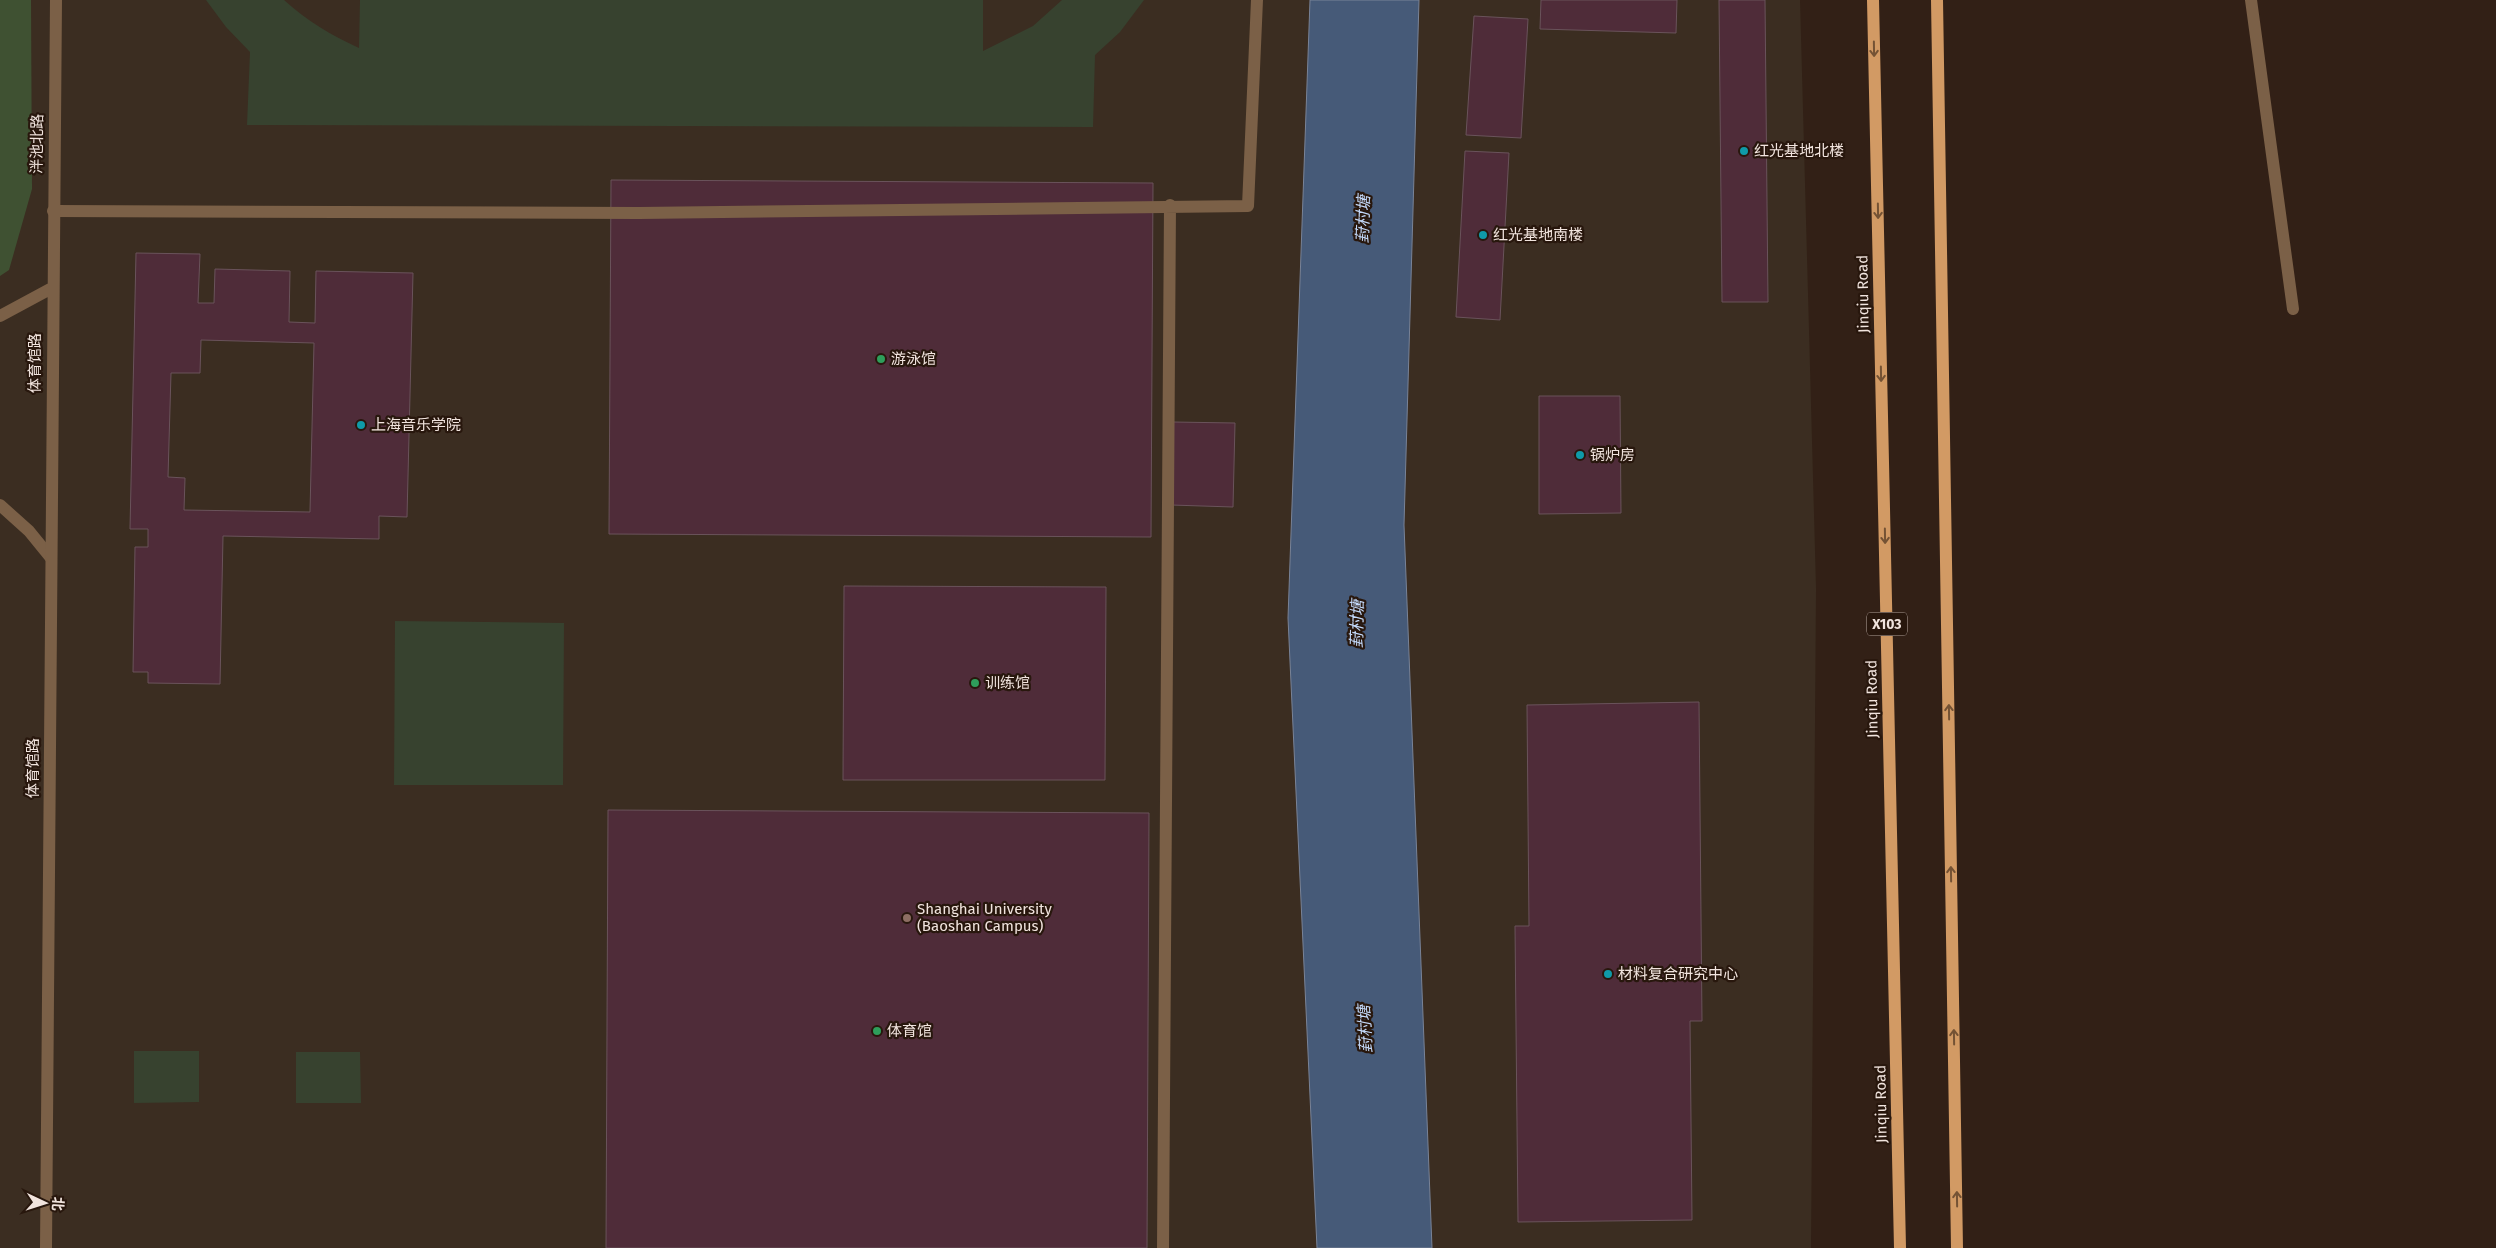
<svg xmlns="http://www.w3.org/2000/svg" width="2496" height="1248" font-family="'Fira Sans','Noto Sans SC',sans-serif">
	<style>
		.education { fill: #3b2d21 }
		.green { fill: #37422f }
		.forest { fill: #3f5132 }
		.water { fill: #465a78; stroke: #798397 }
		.building { fill: #4f2c39; stroke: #6a535b; fill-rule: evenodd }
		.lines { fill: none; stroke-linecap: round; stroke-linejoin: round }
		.service { stroke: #7b6047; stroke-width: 12 }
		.minor { stroke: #7b6047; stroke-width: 12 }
		.primary { stroke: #d29a64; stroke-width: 12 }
		.oneway { stroke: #745234 }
		.culture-dot { fill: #0f9aa8; stroke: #28170d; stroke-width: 2 }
		.leisure-dot { fill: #2e9e5b; stroke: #28170d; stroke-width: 2 }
		.education-dot { fill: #8d6e63; stroke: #28170d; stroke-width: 2 }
		.labels { text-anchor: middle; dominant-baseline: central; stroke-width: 4.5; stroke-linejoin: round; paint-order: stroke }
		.shield { fill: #28170d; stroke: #b5a69f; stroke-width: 1 }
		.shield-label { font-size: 14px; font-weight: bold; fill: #f1e4de }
		.street-label { font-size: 15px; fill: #f1e4de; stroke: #28170d }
		.poi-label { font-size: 15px; fill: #f1e4de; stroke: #28170d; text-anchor: start }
		.water-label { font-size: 16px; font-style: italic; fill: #c3d9fa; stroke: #28170d }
	</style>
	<rect width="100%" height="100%" fill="#322016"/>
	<path class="education" d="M0,0H1800L1816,588L1811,1248H0Z"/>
	<path class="green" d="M206,0H284C307,21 331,35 359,48L360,0H983V51L1033,26L1062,0H1144L1120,32L1095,55L1093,127L247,125L250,52L226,27Z
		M395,621L564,623L563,785H394Z
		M134,1051H199V1102L134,1103Z
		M296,1052H360L361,1103H296Z"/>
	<path class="forest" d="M0,0H31L32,189L9,270L0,276Z"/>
	<path class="water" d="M1310,0H1419L1404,525L1432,1248H1317L1288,618Z"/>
	<path class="building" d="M1541,0H1677L1676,33L1540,29Z
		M1719,0H1765L1768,302H1722Z
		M1474,16L1528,19L1521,138L1466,135Z
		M1465,151L1509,153L1500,320L1456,317Z
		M611,180L1153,183L1151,537L609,534Z
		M136,253L200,254L198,303H214L215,269L290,271L289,322L315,323L316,271L413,273L407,517L379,516V539L223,536L220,684L148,683V672H133L135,547H148V529H130ZM201,340L314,343L310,512L184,510L185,478L168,477L171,373H200Z
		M1539,396H1620L1621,513L1539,514Z
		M1173,422L1235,423L1233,507L1171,505Z
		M844,586L1106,587L1105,780H843Z
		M1699,702L1702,1021H1690L1692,1220L1518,1222L1515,926H1529L1527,705Z
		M608,810L1149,813L1147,1248H606Z"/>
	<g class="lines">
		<path class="service" d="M2251,0L2293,309
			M53,211L639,213L1248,206L1257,0
			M0,505L29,531L51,558
			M1163,1248L1170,205"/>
		<path class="minor" d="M0,316L52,288
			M46,1248L56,0"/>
		<path class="primary" d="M1873,0L1900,1248
			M1937,0L1957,1248"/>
	</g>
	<defs><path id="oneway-shaft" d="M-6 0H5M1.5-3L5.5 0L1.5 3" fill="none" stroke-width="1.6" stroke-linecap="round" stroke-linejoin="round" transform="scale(1.25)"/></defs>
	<g class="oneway">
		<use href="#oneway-shaft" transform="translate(1874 49) rotate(89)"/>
		<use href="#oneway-shaft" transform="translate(1878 211) rotate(89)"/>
		<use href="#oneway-shaft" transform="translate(1881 374) rotate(89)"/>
		<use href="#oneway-shaft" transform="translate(1885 536) rotate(89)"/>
		<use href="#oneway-shaft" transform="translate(1949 712) rotate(-91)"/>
		<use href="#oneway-shaft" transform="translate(1951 874) rotate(-91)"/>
		<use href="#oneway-shaft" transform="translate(1954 1037) rotate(-91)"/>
		<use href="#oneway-shaft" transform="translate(1957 1199) rotate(-91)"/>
	</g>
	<g class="culture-dot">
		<circle cx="1744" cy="151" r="5"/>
		<circle cx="1483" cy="235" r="5"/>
		<circle cx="361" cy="425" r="5"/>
		<circle cx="1580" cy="455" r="5"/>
		<circle cx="1608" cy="974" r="5"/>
	</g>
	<g class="leisure-dot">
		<circle cx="881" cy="359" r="5"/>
		<circle cx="975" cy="683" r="5"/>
		<circle cx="877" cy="1031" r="5"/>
	</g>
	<circle class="education-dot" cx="907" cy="918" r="5"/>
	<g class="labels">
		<rect class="shield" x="1867" y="612.5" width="40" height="23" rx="4"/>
		<g class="shield-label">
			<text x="1887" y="624">X103</text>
		</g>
		<g class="street-label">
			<text transform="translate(37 144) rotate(-89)">泮池北路</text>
			<text transform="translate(1863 294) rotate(-91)">Jinqiu Road</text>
			<text transform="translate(35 363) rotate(-90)">体育馆路</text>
			<text transform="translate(1872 699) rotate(-91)">Jinqiu Road</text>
			<text transform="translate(33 768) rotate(-90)">体育馆路</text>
			<text transform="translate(1881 1104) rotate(-91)">Jinqiu Road</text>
		</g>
		<g class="poi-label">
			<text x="1754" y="151">红光基地北楼</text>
			<text x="1493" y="235">红光基地南楼</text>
			<text x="891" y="359">游泳馆</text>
			<text x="371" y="425">上海音乐学院</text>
			<text x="1590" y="455">锅炉房</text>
			<text x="985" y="683">训练馆</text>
			<text x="917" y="909">Shanghai University<tspan x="917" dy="17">(Baoshan Campus)</tspan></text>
			<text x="1618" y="974">材料复合研究中心</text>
			<text x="887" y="1031">体育馆</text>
		</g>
		<g class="water-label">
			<text transform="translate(1363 219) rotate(-88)">葑村塘</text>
			<text transform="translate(1357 624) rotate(-89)">葑村塘</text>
			<text transform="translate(1365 1029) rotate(-93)">葑村塘</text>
		</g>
	</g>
	<g transform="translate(45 1203) rotate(94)" stroke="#28170d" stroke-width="4" paint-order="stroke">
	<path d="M0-4L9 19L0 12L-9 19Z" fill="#f1e4de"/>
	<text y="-8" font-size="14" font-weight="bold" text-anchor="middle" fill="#f1e4de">北</text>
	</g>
</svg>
